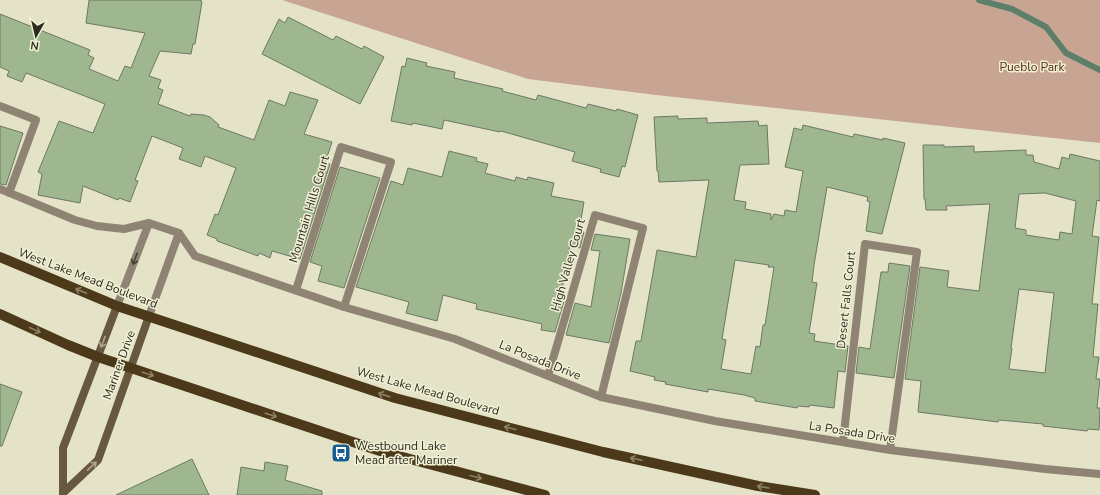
<svg xmlns="http://www.w3.org/2000/svg" width="1100" height="495" font-family="'Nunito Sans',sans-serif">
	<style>
		.green { fill: #c8a593 }
		.lines { fill: none; stroke-linecap: round; stroke-linejoin: round }
		.stream { stroke: #5d7e69; stroke-width: 6 }
		.building { fill: #9eb78e; stroke: #6c7963; fill-rule: evenodd }
		.street { stroke: #8f8473; stroke-width: 8 }
		.secondary { stroke: #68583f; stroke-width: 8 }
		.primary { stroke: #4c391a; stroke-width: 10 }
		.oneway { stroke: #454136 }
		.oneway2 { stroke: #8e8264 }
		.oneway3 { stroke: #aca48a }
		.labels { text-anchor: middle; dominant-baseline: central; stroke-width: 3; stroke-linejoin: round; paint-order: stroke }
		.park-label { font-size: 12px; fill: #53280d; stroke: #f1f0d4 }
		.street-label { font-size: 12px; fill: #2c2b21; stroke: #f1f0d4 }
		.poi-label { font-size: 12px; fill: #2c2b21; stroke: #f1f0d4; text-anchor: start }
	</style>
	<rect width="100%" height="100%" fill="#e4e3c7"/>
	<path class="green" d="M282,0H1100V143L656,95L528,79Z"/>
	<g class="lines">
		<path class="stream" d="M979,0L1012,9L1046,27L1066,53L1100,70"/>
	</g>
	<path class="building" d="M89,0H201V2H202L195,44H193L191,54L160,51L149,76L161,80L158,88L163,90L158,104L190,116L191,114L204,115L210,117L219,125L218,127L254,140L269,100L285,106L290,92L318,100L304,134L332,142L325,163L330,164L300,259L272,251L270,258L259,253L258,256L217,241V239L207,235L215,214L218,215L236,168L205,156L201,167L179,159L183,148L152,136L135,180L138,181L130,202L119,198L118,200L83,186L80,203L38,195L42,174L38,172L59,121L93,133L105,104L26,73L22,82L7,76L9,71L0,67V14L90,50L88,55L94,58L89,69L118,81L125,66L131,68L145,33L86,23Z
		M288,17L333,40L336,36L362,49L364,46L384,57L360,104L262,54L279,19L285,23Z
		M407,58L427,63L426,66L455,72L454,78L503,89L502,91L536,100L538,95L586,108L588,104L616,111L617,109L638,115L625,167L622,166L619,177L600,172L601,169L572,161L575,152L501,131L500,132L444,120L442,129L413,123L412,125L391,121L402,66L405,67Z
		M678,116V119L707,118V123L758,121L759,126L767,125L769,164L740,165L734,200L746,202L745,209L771,214V220L774,214L784,216L785,210L796,212L803,171L785,167L794,128L802,130L803,125L853,137L854,134L883,140V138L905,143L882,234L866,231L870,202L867,201L868,197L827,187L814,265L812,282L817,283L809,333L815,334L814,341L848,346L845,372L838,371L834,408L810,405L809,407L798,406L797,408L755,401V398L744,395L708,389V392L665,384L666,382L654,380L655,377L630,371L636,341H641L657,250L696,257L709,180L659,182L658,171H657L654,117ZM735,260L769,265L768,267H774L765,325H763L760,347L756,346L751,374L721,369L726,340L722,339Z
		M0,126L23,133L6,185L0,184Z
		M923,145H944V147L974,146V152L1026,150V155H1033L1034,162L1059,169L1062,157L1069,159L1070,154L1100,161V201L1097,200L1092,236L1099,237L1092,304H1098L1093,357H1099L1096,379H1100L1097,408H1100L1099,430L1088,429L1087,431L1043,426V424L999,420L998,422L918,412L921,381L905,379L920,267L949,271L947,287L979,291L990,204L946,206L947,210H926L925,199H924ZM1045,193L1076,201L1072,234L1060,232L1059,240L1026,235V230L1015,228L1019,194ZM1019,289L1054,293L1045,373L1009,369L1012,348H1011Z
		M449,151L477,158L476,161L488,164L485,173L515,181L516,177L527,180L528,177L554,183L551,196L584,202L579,231L584,232L580,248L570,246L560,300L564,301L555,332L541,330L542,324L476,309L477,304L443,295L437,321L406,313L409,302L356,287L391,181L403,185L408,168L442,177Z
		M340,167L380,178L344,288L318,281L322,266L310,262Z
		M595,234L630,239L621,293L609,343L566,335L575,303L591,307L600,251L591,250Z
		M889,263L910,266L894,378L856,373L859,347L870,349L881,272H888Z
		M0,384L22,392L2,446H0Z
		M192,459L209,495H116Z
		M265,462L288,466L285,480L322,491V495H237L241,467L264,471Z"/>
	<g class="lines">
		<path class="street" d="M0,106L36,120L9,193
			M0,189L75,220L97,226L124,229L149,223L179,233L195,256L344,307L455,339L601,397L715,421L890,450L1045,469L1100,474
			M296,290L341,147L391,162L344,307
			M117,306L149,223
			M149,316L179,233
			M548,376L595,215L643,228L601,397
			M843,442L865,244L917,252L890,450"/>
		<path class="secondary" d="M64,492L98,460L149,316
			M63,494V448L117,306"/>
		<path class="primary" d="M0,257L117,306L395,398L603,452L758,486L815,495
			M0,314L68,345L98,357L380,451L545,495"/>
	</g>
	<defs><path id="oneway-shaft" d="M-6 0H5M1.5-3L5.5 0L1.5 3" fill="none" stroke-width="1.6" stroke-linecap="round" stroke-linejoin="round"/></defs>
	<use class="oneway" href="#oneway-shaft" transform="translate(135 259) rotate(111)"/>
	<g class="oneway2">
		<use href="#oneway-shaft" transform="translate(81 291) rotate(-157)"/>
		<use href="#oneway-shaft" transform="translate(35 330) rotate(25)"/>
		<use href="#oneway-shaft" transform="translate(148 374) rotate(18)"/>
		<use href="#oneway-shaft" transform="translate(384 395) rotate(-162)"/>
		<use href="#oneway-shaft" transform="translate(271 415) rotate(18)"/>
		<use href="#oneway-shaft" transform="translate(510 428) rotate(-166)"/>
		<use href="#oneway-shaft" transform="translate(636 459) rotate(-168)"/>
		<use href="#oneway-shaft" transform="translate(476 477) rotate(15)"/>
		<use href="#oneway-shaft" transform="translate(763 487) rotate(-171)"/>
	</g>
	<g class="oneway3">
		<use href="#oneway-shaft" transform="translate(103 342) rotate(111)"/>
		<use href="#oneway-shaft" transform="translate(92 466) rotate(-43)"/>
	</g>
	<defs>
		<symbol id="bus-square" viewBox="-11 -11 22 22"><rect x="-9" y="-9" width="18" height="18" rx="4" fill="#175f93" stroke="#f1f0d4"/><path d="M-5-6H5V4H4V6H2V4H-2V6H-4V4H-5ZM-3.5-4V0h7V-4ZM-3.5 1.2v1.5H-2V1.2ZM2 1.2v1.5H3.5V1.2Z" fill="#fff"/></symbol>
	</defs>
	<g fill-rule="evenodd">
		<use href="#bus-square" x="330" y="442" width="22" height="22"/>
	</g>
	<g class="labels">
		<g class="park-label">
			<text x="1032" y="67">Pueblo Park</text>
		</g>
		<g class="street-label">
			<text transform="translate(309 209) rotate(-73)">Mountain Hills Court</text>
			<text transform="translate(568 265) rotate(-74)">High Valley Court</text>
			<text transform="translate(88 278) rotate(21)">West Lake Mead Boulevard</text>
			<text transform="translate(846 300) rotate(-84)">Desert Falls Court</text>
			<text transform="translate(540 360) rotate(22)">La Posada Drive</text>
			<text transform="translate(119 365) rotate(-70)">Mariner Drive</text>
			<text transform="translate(428 391) rotate(16)">West Lake Mead Boulevard</text>
			<text transform="translate(852 432) rotate(9)">La Posada Drive</text>
		</g>
		<g class="poi-label">
			<text x="355" y="446">Westbound Lake<tspan x="355" dy="14">Mead after Mariner</tspan></text>
		</g>
	</g>
	<g transform="translate(36 36) rotate(188)" stroke="#f1f0d4" stroke-width="3" paint-order="stroke">
	<path d="M0-3L7 15L0 10L-7 15Z" fill="#2c2b21"/>
	<text y="-6" font-size="11" font-weight="bold" text-anchor="middle" fill="#2c2b21">N</text>
	</g>
</svg>
